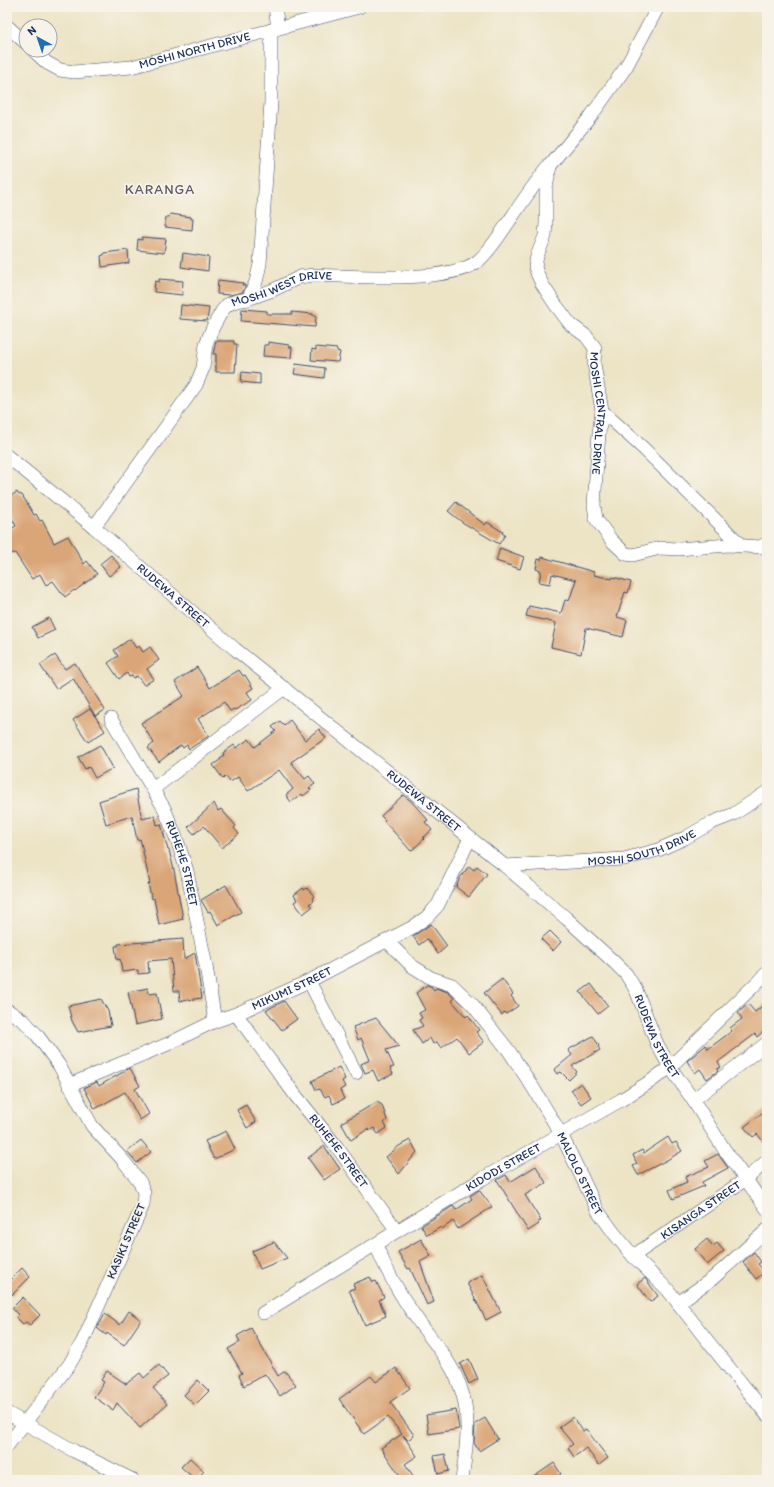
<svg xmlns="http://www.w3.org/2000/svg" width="774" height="1487" font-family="Itim,sans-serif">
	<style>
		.building { fill: #daa577 }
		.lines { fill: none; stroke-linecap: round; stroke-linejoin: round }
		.minor-casing { stroke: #3a4a6e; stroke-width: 14 }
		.minor { stroke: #fff; stroke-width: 13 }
		.labels { text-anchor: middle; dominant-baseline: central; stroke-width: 3.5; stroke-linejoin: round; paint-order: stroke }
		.street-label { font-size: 12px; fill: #1b2f5e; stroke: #f7f3e8 }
		.quarter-label { font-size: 14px; letter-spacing: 1px; fill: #5e5867; stroke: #f7f3e8 }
	</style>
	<rect width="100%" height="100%" fill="#f7f3e8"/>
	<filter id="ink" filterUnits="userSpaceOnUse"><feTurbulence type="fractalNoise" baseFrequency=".025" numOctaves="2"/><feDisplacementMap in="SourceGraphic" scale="8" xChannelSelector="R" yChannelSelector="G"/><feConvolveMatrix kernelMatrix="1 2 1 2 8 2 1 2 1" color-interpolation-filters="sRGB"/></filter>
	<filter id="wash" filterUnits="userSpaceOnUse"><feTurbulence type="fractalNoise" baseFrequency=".012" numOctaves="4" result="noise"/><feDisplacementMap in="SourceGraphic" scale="16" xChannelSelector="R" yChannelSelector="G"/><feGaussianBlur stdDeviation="0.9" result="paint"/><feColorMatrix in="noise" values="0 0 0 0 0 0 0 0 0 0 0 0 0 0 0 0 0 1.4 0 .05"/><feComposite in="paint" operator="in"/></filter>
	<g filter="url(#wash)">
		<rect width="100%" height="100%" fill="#ede4c6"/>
		<g id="blocks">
			<path class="building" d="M170,214L191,217V219H193L192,230L165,227L166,217H169Z
				M142,237L166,239L164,253L137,250L138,239L142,240Z
				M128,250L129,263L102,267L101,256L104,255V253Z
				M183,253L209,257L208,271L181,267Z
				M159,279L183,281L182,295L154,292L155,281L159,282Z
				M218,280L243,283L242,285H245V287L243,292L230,295L217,294Z
				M181,305L209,308L207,321L180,319Z
				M242,309L267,311V314H292V312L313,314V316H316L315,327L241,321Z
				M216,341H234V344H237L235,372H216V354H213Z
				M268,342L289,345V347H292L291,358L263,356L264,345H268Z
				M316,347L337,349V351L340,352L338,362L311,360L312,349L316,350Z
				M296,364L325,368L324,378L294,374Z
				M242,372L260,374V384L241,382Z
				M17,492L18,494L22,495L34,515L36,514L40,521L42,520L54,543L68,536L84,564L87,561L97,574L75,591L74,590L65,597L53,581L46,585L40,574L32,579L15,553L7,554V531L16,526L7,509V498Z
				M456,502L485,525L487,522L503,532L502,533L505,535L499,544L462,522L448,511Z
				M500,548L524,557L520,569L496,561Z
				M111,555L121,567L109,576L100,564Z
				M542,557L594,572V575L612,579L613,577L631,582L628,593L625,592L617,617L627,620L623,637L586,628L581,654L551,647L556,623L526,616L529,606L561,613L565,600L569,601L576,580L552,574L550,584L539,582L541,571L536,569L538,559L541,560Z
				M49,618L55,630L38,638L32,627Z
				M130,639L136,648L139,646L143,652L150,647L159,660L147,669L154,679L144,685L137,676L133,678L132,676L129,677L127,673L119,679L108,663L118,656L114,650Z
				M55,655L65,669L75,663L105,710L95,716L73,678L56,689L40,665Z
				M197,667L210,688L239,670L243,676L245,675L253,688L247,692L252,700L235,710L234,709L230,711L224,702L198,719L209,736L189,749L187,745L183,748L181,745L159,762L148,748L154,743L141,723L184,696L175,682Z
				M90,709L105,731L88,742L73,720Z
				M290,720L305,740L319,729L326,738L291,762L305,779L309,776L315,784L309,788L311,790L303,796L302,794L291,802L286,795L293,789L279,770L248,791L238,777L230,782L226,776L223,779L213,765L221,759L220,758L224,755L223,753L234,745L236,748L249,739L255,747L276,731L272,727L280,721L284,725Z
				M100,745L113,768L95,778L89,767L85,769L78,757Z
				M136,789L142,819L155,816L157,825L161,824L168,850H169L174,870L183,919L159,925L154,898L152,899L148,884H150L142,847L140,839L137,840L132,816L106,824L99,801Z
				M403,795L411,801L428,820L425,822L432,830L423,838L424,839L411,851L384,821L385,820L381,816Z
				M214,803L218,811L221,809L236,826L234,828L239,834L222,848L204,826L194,834L188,827Z
				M469,866L474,870L477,866L487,874L469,897L456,887L460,878Z
				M226,885L241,912L218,925L210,911L208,912L201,900Z
				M303,888L304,890L307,888L314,896L312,898L314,901L309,904L312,907L303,914L294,902L297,900L294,895Z
				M431,924L447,946L438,954L427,939L419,945L413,936Z
				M550,931L561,942L553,951L541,939Z
				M183,939L184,959L195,953L202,998L180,1001L179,991H174L171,959L148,961L149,973L138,974V970L122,972L120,959L117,960L115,946H118V944Z
				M502,979L513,994L511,996L518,1006L506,1014L504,1012L502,1015L484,993Z
				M591,984L608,1006L598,1014L580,992Z
				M427,985L432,987L434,990L436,988L448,992L452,996L454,999L452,1001L466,1017L468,1015L479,1030L476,1032L484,1042L469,1053L457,1037L441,1048L437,1042L433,1044L430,1038L422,1044L413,1030L423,1026L419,1020L422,1018L419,1013L425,1010L416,993Z
				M148,988L149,994L157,993L162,1019L135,1025L128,992Z
				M101,999L108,1011L111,1026L78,1032L72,1021L68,1006Z
				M284,1001L297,1019L282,1030L266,1010Z
				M767,1002V1028L757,1037L755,1034L718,1062L721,1067L717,1069L718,1071L707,1079L700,1069L695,1073L687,1061L706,1045L708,1049L732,1031L730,1028L742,1019L738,1013L748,1004L755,1012Z
				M376,1018L399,1046L386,1050L394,1067L390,1068L393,1074L378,1081L373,1070L365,1073L361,1064L370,1060L361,1038L358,1040L353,1027Z
				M593,1036L599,1046L598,1047L600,1050L572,1066L577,1072L569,1080L561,1072L557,1074L554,1070L572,1055L568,1050Z
				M339,1067L345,1079L342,1081L345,1087L340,1090L344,1099L333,1104L329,1095L325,1097L320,1089L316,1090L312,1081Z
				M130,1068L140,1086L135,1089L149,1114L140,1120L125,1092L95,1109L84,1088L97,1082L99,1086Z
				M581,1083L591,1097L581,1104L571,1090Z
				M377,1102L382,1105L387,1120L384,1123L387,1128L378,1134L374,1128L369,1131L368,1129L351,1140L341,1123Z
				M246,1105L256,1122L247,1128L237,1110Z
				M767,1109V1146L757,1134L753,1137L744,1127Z
				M226,1131L235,1149L214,1159L205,1141Z
				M668,1137L672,1144L676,1142L682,1151L667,1160L638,1175L633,1166L637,1164L633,1155L642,1150L644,1153Z
				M141,1140L151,1152L137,1163L127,1151Z
				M410,1140L417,1152L399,1174L386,1157L399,1146Z
				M324,1146L340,1169L324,1180L308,1158Z
				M718,1154L728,1168L702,1182L704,1186L673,1199L669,1190L687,1182L685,1177L709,1167L705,1161Z
				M536,1166L546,1183L525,1195L541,1221L537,1222L539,1224L528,1231L497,1180L506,1175L510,1182Z
				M479,1190L492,1207L458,1229L453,1221L442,1229L441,1227L427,1235L421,1226L453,1206L456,1210L472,1199L470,1196Z
				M421,1239L431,1256L420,1262L434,1302L427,1305L410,1268L408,1269L398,1252Z
				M707,1239L713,1246L717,1243L724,1251L707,1265L695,1249Z
				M274,1242L287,1258L260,1269L252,1251Z
				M754,1252L761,1262L758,1264L765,1272L756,1279L743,1262Z
				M22,1268L30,1277L12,1295L7,1289V1283Z
				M482,1275L501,1312L486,1320L467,1283Z
				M370,1277L373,1282L376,1281L384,1297L379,1300L386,1316L365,1325L349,1290L355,1288L353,1284Z
				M645,1278L658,1296L650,1302L637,1284Z
				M23,1297L40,1315L30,1325L26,1322L23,1324L16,1317L18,1315L12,1308Z
				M129,1311L141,1320L124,1345L107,1333L106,1335L97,1328L105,1314L120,1325Z
				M251,1328L278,1376L285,1371L296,1385L280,1396L265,1374L244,1386L239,1375L242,1373L228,1349L240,1342L237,1336Z
				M469,1359L478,1379L469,1384L460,1364Z
				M159,1365L168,1376L153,1388L167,1404L140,1428L117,1403L113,1410L94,1397L104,1382L101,1380L107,1371L126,1384L140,1373L144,1378Z
				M396,1368L410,1388L390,1402L414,1435L408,1440L403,1435L417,1456L405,1464L416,1480H403L381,1448L402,1434L388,1417L364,1434L339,1399L371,1376L376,1382Z
				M198,1380L209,1391L195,1405L184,1395Z
				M456,1410L459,1429L429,1434L426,1415Z
				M573,1417L583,1431L586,1429L608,1458L599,1465L586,1448L574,1457L568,1448L573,1444L559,1427Z
				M485,1418L498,1439L479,1451L474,1443L475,1424Z
				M445,1454L449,1471L438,1474L434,1456Z
				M190,1458L204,1471L196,1480L181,1467Z
				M554,1463L561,1474L551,1480H529Z"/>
		</g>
	</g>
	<g filter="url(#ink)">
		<use href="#blocks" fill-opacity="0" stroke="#3a4a6e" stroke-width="1"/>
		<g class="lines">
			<defs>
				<g id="minor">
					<path d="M275,7L278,28"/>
					<path id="s1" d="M658,7L626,67L591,116L550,166L546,188V223L545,236L537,256L535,267L537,273L542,284L555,304L571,325L586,336L595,348L594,364L602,411L599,433L594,505L596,519L612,541L626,554L633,555L660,548L678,549L728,545L761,547L767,543"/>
					<path d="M7,26L26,43"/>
					<path id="s2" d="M33,50L47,63L60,70L74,72L131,67L359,7"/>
					<path d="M248,299L256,282L260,264L271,102V30"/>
					<path d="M602,411L643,448L742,546"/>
					<path id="s3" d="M7,456L94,527L235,649L505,866L566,918L615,963L626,974L636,990L657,1044L670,1067L693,1100L724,1149L767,1209"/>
					<path id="s4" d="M94,527L196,385L203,368L206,344L213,327L222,311L227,305L236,301L248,299L273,290L300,277L313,275C350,276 450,284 478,261C491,250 500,234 510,220C522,202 535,183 549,166"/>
					<path id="s5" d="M111,719L164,808L177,840L187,871L206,966L215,1021"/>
					<path d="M153,789L284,688"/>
					<path id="s6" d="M505,866L624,859L658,850L685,838L711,823L734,814L767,792"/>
					<path id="s7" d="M387,941L412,966L431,978L452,985L472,1004L509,1051L532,1086L561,1134L598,1211L614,1233L633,1256L668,1290L706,1339L767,1415"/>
					<path d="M309,981L356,1073"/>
					<path d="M7,1010L24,1021L37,1035L59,1065L92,1126L122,1159L140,1182L144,1193L143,1205L83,1341L69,1365L7,1446"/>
					<path id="s8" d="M236,1014L296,1096L337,1147L397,1231"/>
					<path id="s9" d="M69,1085L168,1044L215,1021L236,1014L309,981L413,927L427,917L438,905L470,838"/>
					<path d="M693,1100L767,1043"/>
					<path d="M376,1245C387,1273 402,1298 419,1322C435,1344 454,1365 462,1392C471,1421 466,1451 462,1480"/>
					<path id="s10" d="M633,1256L746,1179L767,1161"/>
					<path d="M678,1303L712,1279L767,1230"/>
					<path id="s11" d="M263,1313L482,1179L621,1100L651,1081L670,1067L767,973"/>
					<path d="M7,1413L74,1451L133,1480"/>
				</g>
			</defs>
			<use href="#minor" class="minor-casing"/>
			<use href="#minor" class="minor"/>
		</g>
	</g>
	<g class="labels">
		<g class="street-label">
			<text stroke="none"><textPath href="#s2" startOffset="171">MOSHI NORTH DRIVE</textPath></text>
			<text stroke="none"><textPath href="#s4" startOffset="320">MOSHI WEST DRIVE</textPath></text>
			<text stroke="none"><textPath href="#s1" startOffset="464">MOSHI CENTRAL DRIVE</textPath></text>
			<text stroke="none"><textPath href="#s3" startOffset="217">RUDEWA STREET</textPath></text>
			<text stroke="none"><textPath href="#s3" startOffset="541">RUDEWA STREET</textPath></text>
			<text stroke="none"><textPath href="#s6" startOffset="139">MOSHI SOUTH DRIVE</textPath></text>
			<text stroke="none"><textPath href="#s5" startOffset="162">RUHEHE STREET</textPath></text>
			<text stroke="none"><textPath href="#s9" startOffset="243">MIKUMI STREET</textPath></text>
			<text stroke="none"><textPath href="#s3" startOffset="877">RUDEWA STREET</textPath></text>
			<text stroke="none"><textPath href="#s8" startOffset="171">RUHEHE STREET</textPath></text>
			<text stroke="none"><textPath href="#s11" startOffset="281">KIDODI STREET</textPath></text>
			<text stroke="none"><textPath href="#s7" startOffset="309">MALOLO STREET</textPath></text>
			<text stroke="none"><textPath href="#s10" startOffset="82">KISANGA STREET</textPath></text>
			<text transform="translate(126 1241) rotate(-67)">KASIKI STREET</text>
		</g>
		<g class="quarter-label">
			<text x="160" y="189">KARANGA</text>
		</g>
	</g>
	<rect width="774" height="1487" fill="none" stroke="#f7f3e8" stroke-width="24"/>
	<g transform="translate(38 38) rotate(320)"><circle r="19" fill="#f7f3e8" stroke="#9fa5b1"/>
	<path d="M0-3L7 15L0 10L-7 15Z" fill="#1f6fb2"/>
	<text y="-6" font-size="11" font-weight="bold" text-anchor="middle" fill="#1b2f5e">N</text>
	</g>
</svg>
